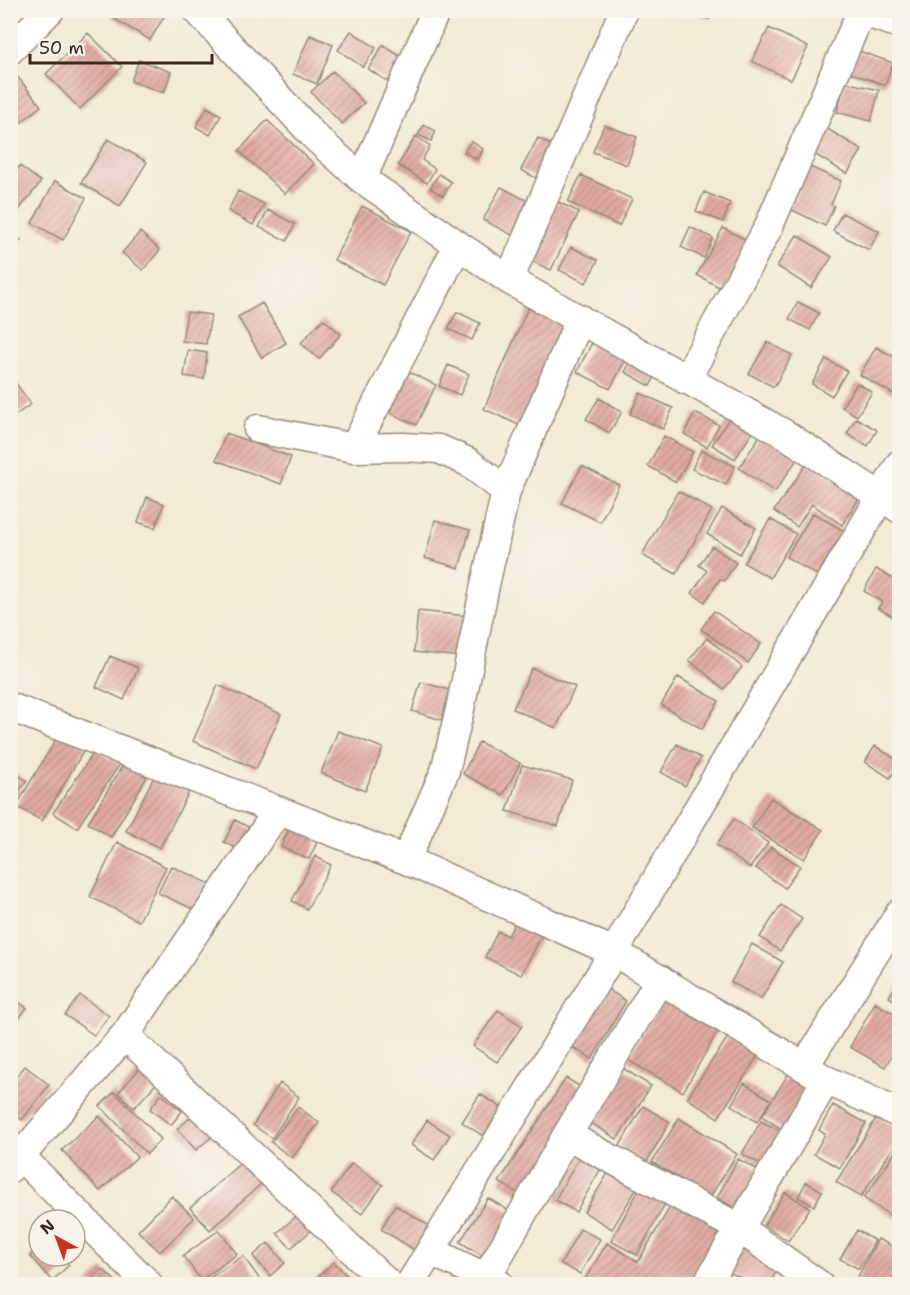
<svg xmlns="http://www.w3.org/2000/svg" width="910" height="1295" font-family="'Shantell Sans',sans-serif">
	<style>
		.building { fill: url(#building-hatch) }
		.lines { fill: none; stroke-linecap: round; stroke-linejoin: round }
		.minor-casing { stroke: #968a79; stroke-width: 31 }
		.minor { stroke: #fff; stroke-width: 28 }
	</style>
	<defs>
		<pattern id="building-hatch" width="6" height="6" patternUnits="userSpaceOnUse" patternTransform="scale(1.5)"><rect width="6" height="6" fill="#e1aba4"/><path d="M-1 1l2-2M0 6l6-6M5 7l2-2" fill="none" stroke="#b88b85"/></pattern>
	</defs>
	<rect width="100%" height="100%" fill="#f7f3e8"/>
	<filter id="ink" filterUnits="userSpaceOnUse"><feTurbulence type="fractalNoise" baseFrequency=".0167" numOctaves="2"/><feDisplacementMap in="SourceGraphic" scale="12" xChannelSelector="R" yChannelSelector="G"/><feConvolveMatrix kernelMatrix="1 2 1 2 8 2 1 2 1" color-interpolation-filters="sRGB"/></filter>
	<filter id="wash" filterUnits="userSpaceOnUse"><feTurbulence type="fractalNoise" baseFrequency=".008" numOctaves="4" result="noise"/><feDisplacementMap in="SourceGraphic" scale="24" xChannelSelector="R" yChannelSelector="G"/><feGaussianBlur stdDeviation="1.35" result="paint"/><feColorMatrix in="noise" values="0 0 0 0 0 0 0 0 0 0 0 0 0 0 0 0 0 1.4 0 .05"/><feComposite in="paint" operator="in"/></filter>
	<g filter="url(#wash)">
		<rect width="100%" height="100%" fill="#f2ead4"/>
		<g id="blocks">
			<path class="building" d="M114,10H168L150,40L111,17Z
				M688,10H712L709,19Z
				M769,28L808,47L791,80L752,61Z
				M351,31L376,48L363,67L338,50Z
				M88,33L122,67L80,109L46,74Z
				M310,35L333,45L317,84L293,74Z
				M383,45L403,58L388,82L368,69Z
				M859,51L893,63L885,85L851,73Z
				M139,60L171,72L164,93L131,81Z
				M333,71L364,103L342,124L311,92Z
				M16,75L41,106L15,127L10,121V79Z
				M845,82L879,90L871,121L837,112Z
				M207,107L221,115L210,135L196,127Z
				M267,120L314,164L285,194L239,151Z
				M424,125L436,131L431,141L418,135Z
				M604,125L637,137L627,165L593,152Z
				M826,128L862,150L847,174L811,152Z
				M416,136L430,146L422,160L435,169L427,183L398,165Z
				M538,138L563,151L545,183L521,170Z
				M108,139L147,162L120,206L81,183Z
				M471,141L483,149L478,160L464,152Z
				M20,166L41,182L10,221V178Z
				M810,167L841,181L831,205L834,206L825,226L790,209Z
				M439,174L451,182L443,196L430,188Z
				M581,175L632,199L619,226L568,202Z
				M55,181L86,198L63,240L32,223Z
				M501,187L535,205L518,238L483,220Z
				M238,191L264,204L253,225L228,211Z
				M704,192L730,203L723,222L696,211Z
				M558,202L579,212L551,270L529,260Z
				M362,206L411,231L383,285L334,260Z
				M268,210L295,224L287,241L259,227Z
				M842,213L879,231L869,250L833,231Z
				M690,227L713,238L704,258L681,247Z
				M723,228L752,243L726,291L697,275Z
				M10,232L21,240L10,254Z
				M140,232L160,250L143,270L122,253Z
				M797,235L832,257L811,288L777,266Z
				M571,247L598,260L586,283L559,270Z
				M798,302L819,313L810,330L789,319Z
				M262,303L286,343L262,358L238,317Z
				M528,308L566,325L521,426L484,409Z
				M187,312L211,315L206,344L182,341Z
				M457,312L480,323L472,340L448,329Z
				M323,319L341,334L319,359L301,343Z
				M595,337L628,355L610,389L577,372Z
				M767,342L792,355L774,387L749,374Z
				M876,347L900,360V398L860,375Z
				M188,350L207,353L204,379L184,376Z
				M635,354L660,367L650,386L625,372Z
				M826,359L847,371L832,396L812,384Z
				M448,365L469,374L460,395L439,386Z
				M409,372L436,385L416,425L390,413Z
				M15,382L31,404L10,419V386Z
				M857,383L872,392L857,416L842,407Z
				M640,393L673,408L663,429L630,414Z
				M599,398L622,412L609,433L586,419Z
				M733,412L756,427L735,459L712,445Z
				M695,413L719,425L707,447L684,434Z
				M856,418L877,430L868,446L847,434Z
				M226,433L291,457L281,484L216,460Z
				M761,434L798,458L775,492L739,468Z
				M664,436L693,452L676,482L648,466Z
				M701,450L735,466L726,485L692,469Z
				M808,462L860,497L842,525L812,504L797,527L774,511Z
				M582,466L619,485L600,522L562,503Z
				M678,491L712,510L676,574L642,555Z
				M147,497L164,504L155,528L138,522Z
				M722,508L756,528L740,554L707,534Z
				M813,513L844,531L817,575L786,557Z
				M770,519L796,534L770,578L744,563Z
				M435,520L470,530L459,568L425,558Z
				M712,546L736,563L724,581L720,579L705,602L692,593L707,571L699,565Z
				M876,569L894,579L900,570V621L878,608L882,602L864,591Z
				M418,611L467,616L462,657L414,652Z
				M714,611L761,644L748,663L701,629Z
				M707,638L742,667L724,689L689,660Z
				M110,656L138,668L124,700L96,687Z
				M532,668L575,687L556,728L513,709Z
				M678,677L719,701L702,729L661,705Z
				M421,682L460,693L452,723L412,711Z
				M218,685L281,714L256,769L193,741Z
				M61,731L86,747L42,821L16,806Z
				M338,731L383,748L365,791L321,773Z
				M479,742L520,763L503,795L463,774Z
				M677,744L701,758L685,786L661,772Z
				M875,746L900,762L890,778L865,762Z
				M96,749L120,764L77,828L53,813Z
				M124,763L147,777L111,837L88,823Z
				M522,765L572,780L558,826L507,811Z
				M10,769L27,781L10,802Z
				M158,769L192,786L160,848L126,831Z
				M771,798L823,830L804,859L752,828Z
				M734,819L768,843L750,868L716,845Z
				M235,820L256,831L245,853L224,842Z
				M291,825L319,838L309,859L281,847Z
				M117,842L166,867L139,921L90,897Z
				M771,847L800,866L785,888L756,868Z
				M315,856L331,865L307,909L292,901Z
				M171,866L219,888L206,915L158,893Z
				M781,905L802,919L780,951L760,937Z
				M518,917L545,930L521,975L485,957L498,931L508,936Z
				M752,944L783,962L761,999L731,982Z
				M900,979V1004L889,997Z
				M604,987L626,1001L592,1059L569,1045Z
				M667,992L722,1024L683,1092L628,1060Z
				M80,995L109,1016L94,1035L65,1015Z
				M10,996L27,1008L10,1030Z
				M875,1003L900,1017V1041L885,1067L850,1047Z
				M498,1010L522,1026L497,1062L473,1046Z
				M728,1037L758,1056L718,1118L687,1098Z
				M147,1061L163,1076L134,1108L118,1093Z
				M25,1066L49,1085L22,1120L10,1111V1084Z
				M621,1067L651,1086L617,1139L586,1120Z
				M792,1068L819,1085L789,1134L762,1116Z
				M566,1078L589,1092L522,1196L499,1182Z
				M280,1083L299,1097L272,1138L253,1125Z
				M744,1083L771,1100L757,1122L731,1105Z
				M114,1092L161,1139L147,1154L100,1106Z
				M161,1094L182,1111L171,1125L150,1109Z
				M480,1094L502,1108L483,1136L462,1122Z
				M833,1105L866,1123L840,1168L814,1154L825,1134L819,1130Z
				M643,1106L670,1122L646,1163L619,1147Z
				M298,1107L319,1123L292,1158L271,1142Z
				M199,1110L217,1132L196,1150L177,1129Z
				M99,1116L137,1157L100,1191L62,1150Z
				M877,1117L900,1131V1137L861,1197L836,1182Z
				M679,1118L737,1154L710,1197L652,1162Z
				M427,1120L450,1135L434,1160L411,1145Z
				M761,1121L788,1135L769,1169L742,1154Z
				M900,1145V1222L864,1198Z
				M583,1151L604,1163L576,1212L555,1200Z
				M245,1159L264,1181L210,1230L190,1208Z
				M738,1159L766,1174L744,1213L717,1198Z
				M352,1163L383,1185L362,1214L331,1192Z
				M612,1167L640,1183L612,1229L584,1212Z
				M806,1182L822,1191L814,1206L798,1197Z
				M641,1186L667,1200L637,1255L611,1241Z
				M785,1192L810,1208L788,1241L764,1225Z
				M172,1196L194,1218L160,1252L138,1231Z
				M488,1198L514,1214L486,1258L460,1242Z
				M674,1200L732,1234L703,1284H678L667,1278L663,1284H582L607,1243L638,1262Z
				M395,1205L430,1226L416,1251L381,1229Z
				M300,1213L314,1228L291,1248L277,1233Z
				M580,1229L600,1239L580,1274L561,1264Z
				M219,1230L237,1254L201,1280L183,1256Z
				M857,1230L875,1241L859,1269L840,1259Z
				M736,1238L781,1264L769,1284H752L720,1267Z
				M878,1239L900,1250V1266L889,1284H859L855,1282Z
				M268,1243L285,1263L270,1276L253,1256Z
				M39,1247V1256H61L69,1265L52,1281L30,1256Z
				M243,1256L261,1281L256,1284H201Z
				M334,1262L355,1284H310Z
				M103,1269L118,1284H86Z"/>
		</g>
	</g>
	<g filter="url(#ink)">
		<use href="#blocks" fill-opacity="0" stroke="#968a79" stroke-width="1.5"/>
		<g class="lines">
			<defs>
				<path id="minor" d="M197,10L316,138L362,179L509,280L783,433L900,509
					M856,10L900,24
					M10,50L50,10
					M362,179L436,10
					M509,280L624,10
					M686,380L768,228L861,12
					M258,429L354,448L403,447L439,449L468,462L506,491
					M354,448L458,245
					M10,707L406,860L614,952L826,1080L900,1114
					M406,860L445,771L460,709L485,585L506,491L580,319
					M125,1035L388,1284
					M804,1067L900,913
					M567,1135L739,1228L818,1284
					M10,1149L21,1157L148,1284
					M10,1168L125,1035L277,812
					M431,1251L499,1284
					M486,1278L567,1135L660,979
					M410,1284L614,952L900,464
					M707,1284L826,1080"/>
			</defs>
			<use href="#minor" class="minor-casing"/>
			<use href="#minor" class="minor"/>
		</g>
	</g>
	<rect width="910" height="1295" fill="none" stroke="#f7f3e8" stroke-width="36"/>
	<g transform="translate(57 1238) rotate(319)"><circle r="28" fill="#f7f3e8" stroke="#aca397" stroke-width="1.5"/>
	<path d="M0-4.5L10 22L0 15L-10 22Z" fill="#c8321e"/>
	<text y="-9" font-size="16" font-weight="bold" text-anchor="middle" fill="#3b2a1e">N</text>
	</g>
	<path d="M30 54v9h182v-9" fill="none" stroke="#3b2a1e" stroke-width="3"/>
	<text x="39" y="54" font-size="18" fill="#3b2a1e" stroke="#f7f3e8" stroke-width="4.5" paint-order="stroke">50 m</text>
</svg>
